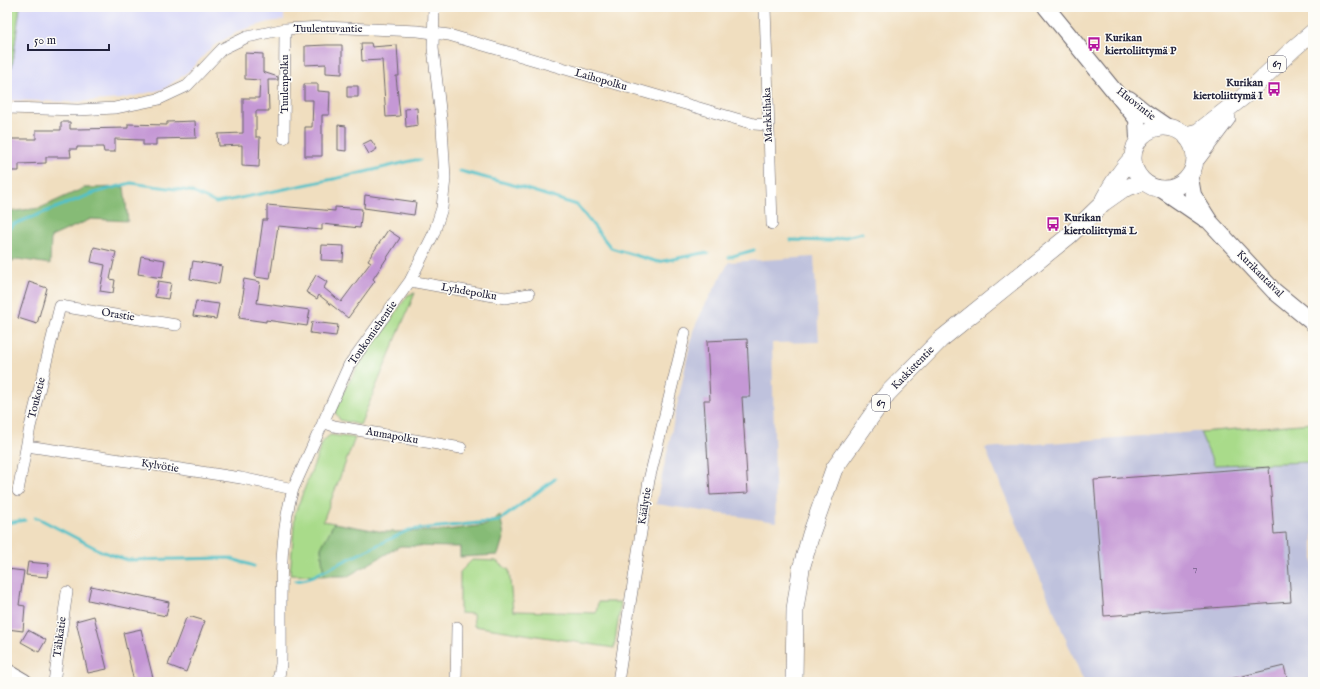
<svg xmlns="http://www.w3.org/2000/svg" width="1320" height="689" font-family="'IM FELL English',serif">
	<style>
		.built { fill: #d7d7f8 }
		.industrial { fill: #bfc2dd }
		.green { fill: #a9db8a; stroke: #667e62 }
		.forest { fill: #86bb76; stroke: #546e58 }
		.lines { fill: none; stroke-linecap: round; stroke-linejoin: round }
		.stream { stroke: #53c1c8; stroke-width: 3 }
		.building { fill: #c598d5 }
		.street-casing { stroke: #6a6469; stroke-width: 12 }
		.secondary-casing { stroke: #6a6469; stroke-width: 18 }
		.primary-casing { stroke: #6a6469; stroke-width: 18 }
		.street { stroke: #fff; stroke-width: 11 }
		.secondary { stroke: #fff; stroke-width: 16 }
		.primary { stroke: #fff; stroke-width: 17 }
		.labels { text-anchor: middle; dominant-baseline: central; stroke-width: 3; stroke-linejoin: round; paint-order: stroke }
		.number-label { font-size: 9px; fill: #4b4062 }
		.shield { fill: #fdfcf7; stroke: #646373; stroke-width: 1 }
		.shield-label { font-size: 10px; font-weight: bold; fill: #22223b }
		.street-label { font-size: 11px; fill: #22223b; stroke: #fdfcf7 }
		.poi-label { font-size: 11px; font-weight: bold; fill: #22223b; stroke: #fdfcf7; text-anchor: start }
	</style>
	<rect width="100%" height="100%" fill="#fdfcf7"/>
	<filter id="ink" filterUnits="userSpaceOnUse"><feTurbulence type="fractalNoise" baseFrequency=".025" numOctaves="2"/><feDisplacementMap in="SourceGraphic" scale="8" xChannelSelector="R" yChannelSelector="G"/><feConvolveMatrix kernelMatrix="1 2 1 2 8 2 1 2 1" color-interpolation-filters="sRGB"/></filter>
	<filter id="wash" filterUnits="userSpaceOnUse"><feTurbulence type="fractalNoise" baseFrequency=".012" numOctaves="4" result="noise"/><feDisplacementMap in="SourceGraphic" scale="16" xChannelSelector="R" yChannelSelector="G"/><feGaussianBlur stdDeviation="0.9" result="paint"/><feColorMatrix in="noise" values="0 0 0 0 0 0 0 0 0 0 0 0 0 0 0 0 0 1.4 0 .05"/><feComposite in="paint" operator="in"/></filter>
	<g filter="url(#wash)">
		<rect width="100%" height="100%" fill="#f0debf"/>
		<path class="built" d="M7,7H284V20L269,22L239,31L213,46L189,71L164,89L121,99L73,102L7,100Z"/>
		<path class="industrial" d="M814,257L819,342L772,343L776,522L656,504L693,331L704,307L729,262Z
			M1313,423V682H1084L985,448Z"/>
		<path class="green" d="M7,7H20L12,67L7,66Z
			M415,293L360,425L340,420L335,412L346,387L358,367L408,295Z
			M1313,423V462L1214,465L1200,432Z
			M330,435L355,438L323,521L334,523L321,548L324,576L290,575L295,513L323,441Z
			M472,560L496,561L509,570L513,611L596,613L598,602H621L614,648L474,626L473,614L460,613V572Z"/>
		<path class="forest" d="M124,187L128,221L91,219L51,237L50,264L18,259L7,263V212L40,208L84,188Z
			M500,515L504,535L498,555L460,557V547L400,546L348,576H324L321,548L334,523L384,532L440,531L486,525Z"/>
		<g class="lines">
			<path class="stream" d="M460,171L517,186L577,205L611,248L658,262L703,253L708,254
				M7,230L14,224L94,193L131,183L190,191L216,203L348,176L415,160H420
				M791,240L829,241L862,233
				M729,257L754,250
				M35,518H38L101,551L127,560L229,558L254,566
				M7,523L25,520
				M296,581L307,579L409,530L499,521L555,479"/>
		</g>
		<g id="blocks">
			<path class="building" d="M361,43H371L372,47L397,45L399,76H396L400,116L386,117L382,60L362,61Z
				M326,45H342V74L326,73V64L305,65V46Z
				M245,53L263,54V72L278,77V80H268L269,111H256V137H260L259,167L242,166V145L219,146L218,134L243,133V98H259L260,80L245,79Z
				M304,84H318V91L330,92L329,115H322V156H305V127H312L313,100H304Z
				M347,86H358V97H347Z
				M417,108L418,125L406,127L405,109Z
				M195,121L196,138L156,139V145H143V140L115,139V152H104L103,147H77V149H70L71,157H46V163L19,164V171H7V147H9V139H36V130H61V122H70V129H77L128,128V124L167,125V122Z
				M338,125L346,126V151L338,150Z
				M371,140L377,149L369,154L363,144Z
				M365,195L416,202L414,215L364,208Z
				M267,205L335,211V207L362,209L360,228L322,224V230L278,226L270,279L255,277L263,220H267Z
				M388,230L400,238L373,279L375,281L348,318L319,295L317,299L306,292L316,275L327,282L324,288L341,302L371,262L368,260Z
				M322,245L344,246L343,261L321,260Z
				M94,247L116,252L110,279L115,280L113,293L100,291L105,265L91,262Z
				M141,256L165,260L162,278L138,274Z
				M193,261L222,266L219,284L190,279Z
				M244,279L260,282L257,303L310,310L307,326L266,320V322L239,318L244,289H242Z
				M158,281L171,283L168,299L155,297Z
				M29,282L47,288L37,324L18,318Z
				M196,301L219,304L216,319L193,316Z
				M312,322L338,325L336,336L310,333Z
				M747,339L750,397H742L748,493L710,495L704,400H710L707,341Z
				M1269,467L1274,534L1286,533L1291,602L1104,616L1094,480Z
				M28,562L49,564L47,577L26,575Z
				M7,569L24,571L19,605L25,606L23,631L7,629Z
				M91,586L137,596V595L169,602L166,616L88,600Z
				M94,616L107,669L88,673L76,621Z
				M192,617L205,621L186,672L168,665L186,618Z
				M141,629L146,650L154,682H134L123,633Z
				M28,630L46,640L39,652L21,642Z
				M1284,666L1288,682H1231L1230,679Z"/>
		</g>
	</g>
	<g filter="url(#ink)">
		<use href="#blocks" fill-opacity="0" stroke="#6a6469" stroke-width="1"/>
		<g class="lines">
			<defs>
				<path id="street" d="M765,7L772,224
					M7,108L78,110L115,108L159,99L187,86L222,49L247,37L285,29L323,27L418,31L449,35L754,124L768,125
					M284,138L285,29
					M410,281L505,298L529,294
					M323,422L334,426L461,448
					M27,446L241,478L293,489
					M18,491L30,427L60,306L176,325
					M54,682L67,592
					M278,682L281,664C282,607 277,543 293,489L349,365L410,281L434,233L442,208L445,178L442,127L433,48L434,7
					M456,682L457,627
					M618,682L649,480L685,333"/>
				<path id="secondary" d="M1046,7L1137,119L1138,139
					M1129,99L1145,112L1167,127
					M1190,178L1193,195L1210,222L1274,291L1313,323
					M1161,189L1205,219
					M7,672L24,682"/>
				<path id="primary" d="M1133 158a31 31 0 1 1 62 0a31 31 0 1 1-62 0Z
					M1186,135L1198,132L1243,97L1293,49L1313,32
					M1197,158L1227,118
					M1104,199C1112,184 1121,170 1133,157
					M794,682L795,609L801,569L811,534L834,469L887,394L940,340L1070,235L1103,203L1123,189L1143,182"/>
			</defs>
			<use href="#street" class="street-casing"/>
			<use href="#secondary" class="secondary-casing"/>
			<use href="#primary" class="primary-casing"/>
			<use href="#street" class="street"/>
			<use href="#secondary" class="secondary"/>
			<use href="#primary" class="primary"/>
		</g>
	</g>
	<defs>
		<symbol id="bus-bare" viewBox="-9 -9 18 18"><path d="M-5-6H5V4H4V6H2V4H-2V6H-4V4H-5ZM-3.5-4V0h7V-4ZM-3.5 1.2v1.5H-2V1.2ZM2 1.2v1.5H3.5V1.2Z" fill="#b5179e" stroke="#fdfcf7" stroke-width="2.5" paint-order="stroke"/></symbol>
	</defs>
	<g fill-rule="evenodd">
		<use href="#bus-bare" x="1084" y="34" width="20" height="20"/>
		<use href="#bus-bare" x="1264" y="79" width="20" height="20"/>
		<use href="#bus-bare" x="1043" y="214" width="20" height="20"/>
	</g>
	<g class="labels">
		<g class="number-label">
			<text x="1195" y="568">7</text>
		</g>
		<g class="shield">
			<rect x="1268" y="56" width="18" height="16" rx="3"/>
			<rect x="872" y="395" width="18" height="16" rx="3"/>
		</g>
		<g class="shield-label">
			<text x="1277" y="64">67</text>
			<text x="881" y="403">67</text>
		</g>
		<g class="street-label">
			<text x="328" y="29">Tuulentuvantie</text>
			<text transform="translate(601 80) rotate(16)">Laihopolku</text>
			<text transform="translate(285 84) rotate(-90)">Tuulenpolku</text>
			<text transform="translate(1136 104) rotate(38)">Huovintie</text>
			<text transform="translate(768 115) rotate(-92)">Markkihaka</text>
			<text transform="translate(1260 274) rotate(45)">Kurikantaival</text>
			<text transform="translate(469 292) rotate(10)">Lyhdepolku</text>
			<text transform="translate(118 315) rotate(9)">Orastie</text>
			<text transform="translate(373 333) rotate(-55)">Toukomiehentie</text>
			<text transform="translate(913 368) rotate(-46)">Kaskistentie</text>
			<text transform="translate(37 398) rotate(-76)">Toukotie</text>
			<text transform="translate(392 436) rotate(10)">Aumapolku</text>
			<text transform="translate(160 466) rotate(9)">Kylvötie</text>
			<text transform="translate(645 506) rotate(-81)">Käälytie</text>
			<text transform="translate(60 637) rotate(-82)">Tähkätie</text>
		</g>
		<g class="poi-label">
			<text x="1105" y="38">Kurikan<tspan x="1105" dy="13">kiertoliittymä P</tspan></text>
			<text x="1263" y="83" text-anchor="end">Kurikan<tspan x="1263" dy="13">kiertoliittymä I</tspan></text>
			<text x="1064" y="218">Kurikan<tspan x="1064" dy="13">kiertoliittymä L</tspan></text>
		</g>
	</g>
	<rect width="1320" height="689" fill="none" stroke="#fdfcf7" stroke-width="24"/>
	<path d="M28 44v6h81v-6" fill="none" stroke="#22223b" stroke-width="2"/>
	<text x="34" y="44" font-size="12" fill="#22223b" stroke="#fdfcf7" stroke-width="3" paint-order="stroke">50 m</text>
</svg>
